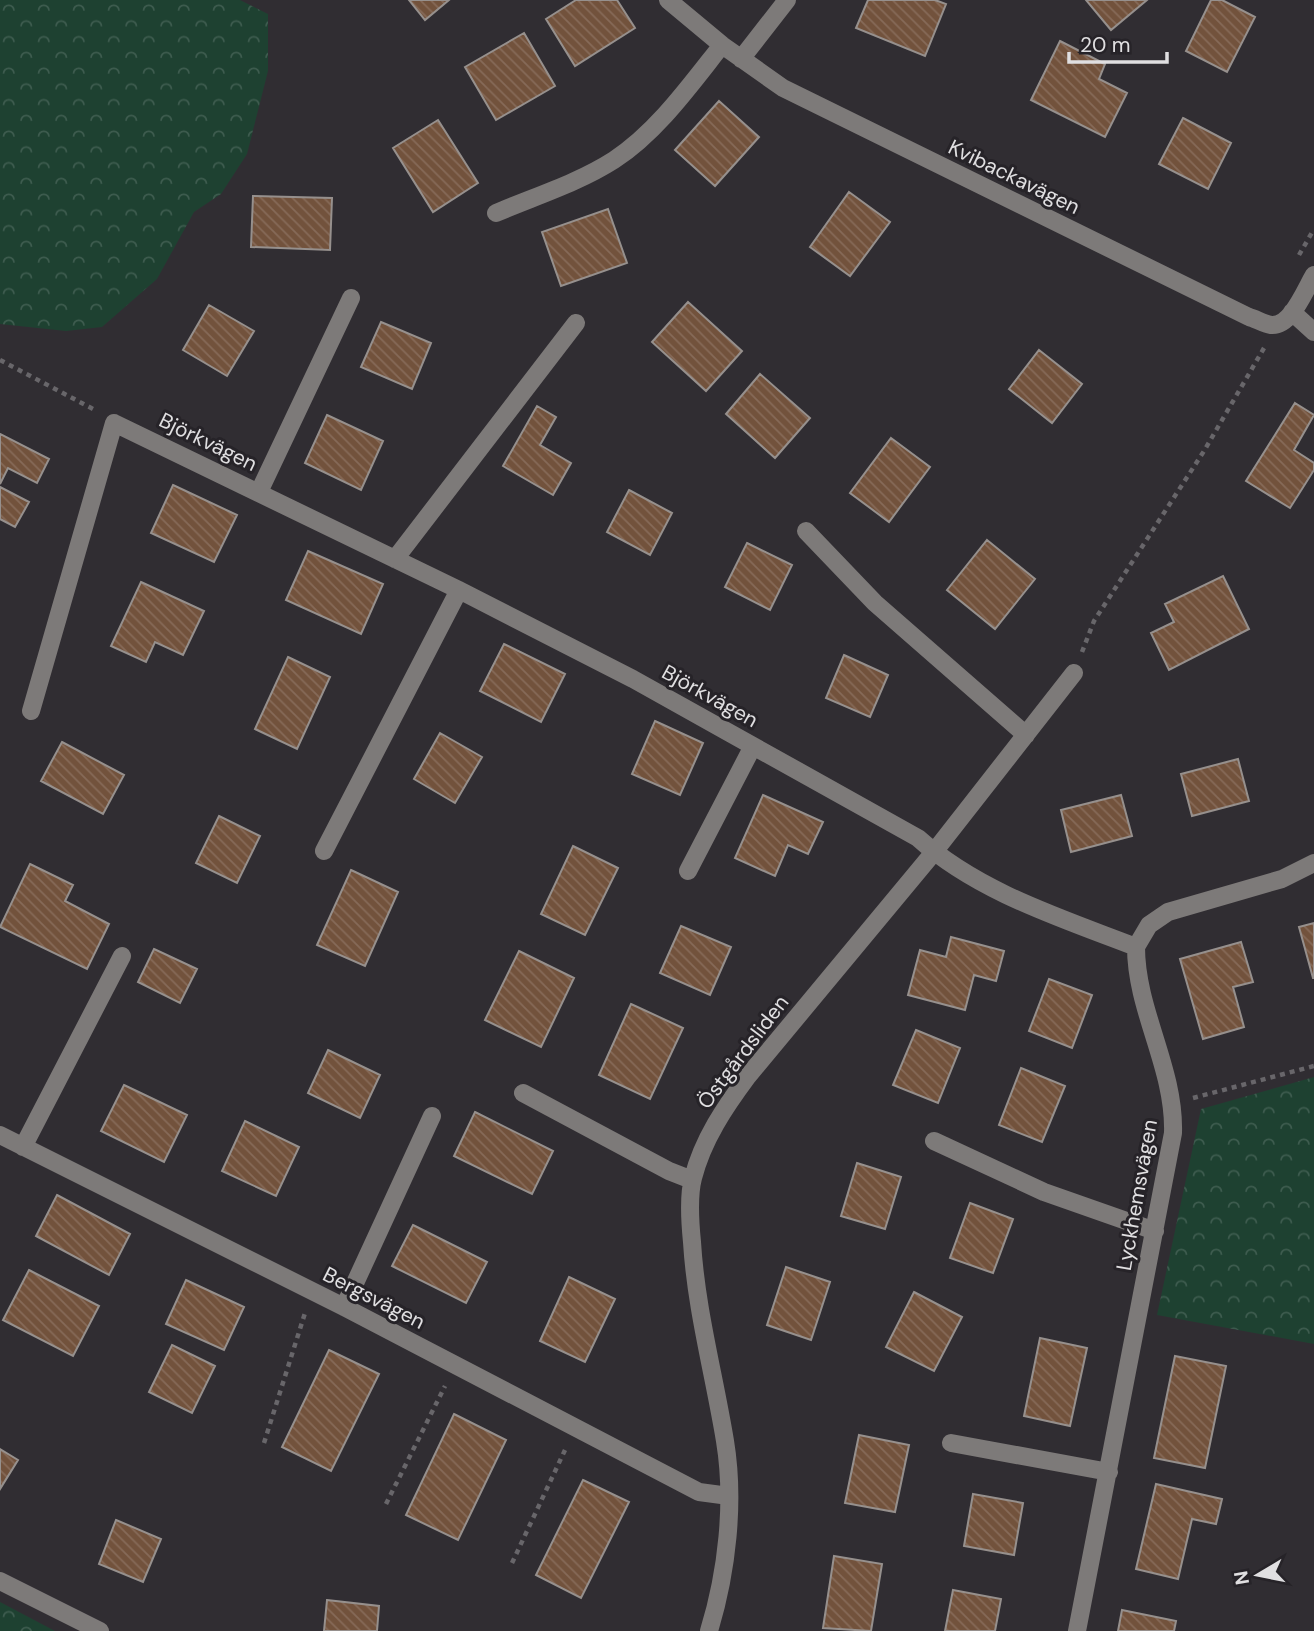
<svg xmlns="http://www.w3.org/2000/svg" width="1314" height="1631" font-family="'DM Sans',sans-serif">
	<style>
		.forest { fill: url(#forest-crowns) }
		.building { fill: url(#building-back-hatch); stroke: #96908d; stroke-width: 2 }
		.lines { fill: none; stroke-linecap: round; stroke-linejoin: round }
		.path { stroke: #68666a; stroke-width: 4.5; stroke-dasharray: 5 5; stroke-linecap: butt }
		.minor { stroke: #7d7a79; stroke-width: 18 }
		.labels { text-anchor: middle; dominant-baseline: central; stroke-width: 6; stroke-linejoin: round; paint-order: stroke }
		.street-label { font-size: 21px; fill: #e0dfe1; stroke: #262328 }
	</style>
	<defs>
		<pattern id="forest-crowns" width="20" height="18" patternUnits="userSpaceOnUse" patternTransform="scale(1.75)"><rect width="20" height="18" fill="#1e4131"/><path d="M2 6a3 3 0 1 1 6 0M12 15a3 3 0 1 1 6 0" fill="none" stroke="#3e5c4f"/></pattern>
		<pattern id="building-back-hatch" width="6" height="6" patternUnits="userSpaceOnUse" patternTransform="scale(1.75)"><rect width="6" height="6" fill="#72523c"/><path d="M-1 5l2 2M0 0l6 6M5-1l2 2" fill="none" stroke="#866a58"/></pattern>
	</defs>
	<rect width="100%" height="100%" fill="#302d32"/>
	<path class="forest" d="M0,0H240L268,14V71L247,154L221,194L194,212L157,279L102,327L66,331L0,324Z
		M1314,1077V1344L1157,1315L1201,1109Z
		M0,1602L55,1631H0Z"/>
	<path class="building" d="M409,0H449L425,20Z
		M576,0H617L635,28L575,66L546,19Z
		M868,0H935L946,4L925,56L856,28Z
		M1086,0H1147L1111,30Z
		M1211,0H1222L1255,17L1227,72L1186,51Z
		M524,33L555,86L496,120L465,67Z
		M1060,41L1105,64L1099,79L1127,93L1105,137L1031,100Z
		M719,101L759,137L715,186L675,150Z
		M1183,118L1231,143L1208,189L1159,164Z
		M438,120L478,183L433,212L393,148Z
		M849,192L890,222L850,276L810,247Z
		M253,196L332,198L330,250L251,247Z
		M608,209L627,263L561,286L542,232Z
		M688,302L742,351L706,391L652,342Z
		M209,305L254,331L227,376L183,350Z
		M381,322L431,343L412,389L361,367Z
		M1039,350L1082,384L1052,423L1009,389Z
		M760,374L810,418L775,458L726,414Z
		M1295,403L1314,415L1294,450L1314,463V470L1290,508L1246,481Z
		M537,406L556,417L540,445L571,463L553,495L503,466Z
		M327,415L383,441L361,490L305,463Z
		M0,434L49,459L37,483L8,468L0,484Z
		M891,438L930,467L889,522L850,493Z
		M173,485L237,515L214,562L151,533Z
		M0,487L29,502L15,527L0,519Z
		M629,490L672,513L650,555L607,532Z
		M987,540L1035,579L995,629L947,590Z
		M747,543L792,565L770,610L725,587Z
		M308,551L383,584L361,634L286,600Z
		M1223,576L1249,629L1169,670L1151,633L1174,622L1165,604Z
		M141,582L204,611L183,655L155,642L146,662L111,646Z
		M504,644L565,674L541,722L480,691Z
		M844,655L888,675L870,717L826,698Z
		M288,657L330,677L297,749L255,729Z
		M655,721L703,743L680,795L632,774Z
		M440,733L482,757L455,803L414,779Z
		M62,742L124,775L103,814L41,781Z
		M1238,759L1249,801L1192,816L1181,774Z
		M763,795L823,822L808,854L788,845L775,876L735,858Z
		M1121,795L1132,836L1071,852L1061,810Z
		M219,816L260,836L237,883L196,863Z
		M573,846L618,868L585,935L541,914Z
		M30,864L73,885L65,901L109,924L87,969L0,927Z
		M351,870L398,892L365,966L317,945Z
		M1314,923V978H1313L1299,927Z
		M681,926L731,947L710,995L660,973Z
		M951,937L1004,951L996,981L974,975L965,1010L908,995L920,950L946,957Z
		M1241,942L1253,982L1233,987L1244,1027L1203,1039L1180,959Z
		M154,949L197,969L180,1003L138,982Z
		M519,951L574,978L541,1047L485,1020Z
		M1049,979L1092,995L1072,1048L1029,1031Z
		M631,1004L683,1028L650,1099L599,1075Z
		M916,1030L960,1048L938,1103L893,1085Z
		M328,1050L380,1075L360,1118L308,1093Z
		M1021,1068L1065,1086L1042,1142L999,1125Z
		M124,1085L187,1115L164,1162L101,1131Z
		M475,1112L553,1151L532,1194L454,1156Z
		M245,1121L299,1147L276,1196L222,1171Z
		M857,1163L901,1177L885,1229L841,1216Z
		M57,1195L130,1234L109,1275L36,1236Z
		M970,1203L1013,1219L993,1273L950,1258Z
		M413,1225L487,1262L466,1303L392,1266Z
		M786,1267L830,1282L811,1340L767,1325Z
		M29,1270L99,1306L73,1356L3,1320Z
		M569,1277L615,1299L585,1362L540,1341Z
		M186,1280L244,1307L224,1350L166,1324Z
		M914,1292L962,1317L934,1371L886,1347Z
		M1040,1338L1087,1348L1070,1426L1024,1416Z
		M172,1345L215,1366L192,1413L149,1392Z
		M329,1350L379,1374L331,1471L282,1447Z
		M1175,1356L1226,1366L1205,1468L1154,1458Z
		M454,1414L506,1440L458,1540L406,1515Z
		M859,1435L909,1445L895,1512L845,1503Z
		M0,1449L18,1460L0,1489Z
		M583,1480L629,1502L581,1598L536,1575Z
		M1156,1484L1222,1499L1216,1524L1192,1519L1178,1579L1136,1569Z
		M973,1494L1023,1503L1014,1555L964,1546Z
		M116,1520L161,1539L143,1582L99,1564Z
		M834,1556L882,1564L871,1631L823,1628Z
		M953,1590L1001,1599L995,1631H945Z
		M327,1600L379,1606L377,1631H324Z
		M1122,1610L1176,1621L1174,1631H1118Z"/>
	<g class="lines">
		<path class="path" d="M1299,255L1314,229
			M0,360L95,410
			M1082,652L1094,621L1204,451L1264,348
			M1193,1098L1314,1066
			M264,1443L305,1313
			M386,1504L445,1386
			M512,1563L565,1450"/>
		<path class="minor" d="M668,0L722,45L783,88L1249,317C1256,319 1264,324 1271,325C1291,327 1305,290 1314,275
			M741,59L787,0
			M496,213C536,196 578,183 614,160C657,132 691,84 722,45
			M1292,312L1314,332
			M259,492L351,298
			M806,531L875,603L1026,735
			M395,559L576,323
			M31,711L114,423L459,590L633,679L918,838C978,892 1061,918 1136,947C1136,1011 1175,1068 1173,1133L1077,1631
			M324,851L459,590
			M688,871L753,746
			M1136,947L1149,925L1168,912L1282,879L1314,863
			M523,1093L669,1171L692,1180
			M0,1135L344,1307L699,1492L729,1496
			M934,1141L1044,1192L1155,1231
			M23,1147L122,956
			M344,1307L432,1116
			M951,1443L1109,1472
			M0,1581L100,1631
			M709,1631C727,1572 735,1502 725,1441C714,1374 696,1309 692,1242C690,1222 688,1197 693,1178C703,1139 725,1107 748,1076L934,852L1074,673"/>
	</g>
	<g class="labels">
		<g class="street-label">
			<text transform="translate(1014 177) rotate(26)">Kvibackavägen</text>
			<text transform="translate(208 442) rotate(26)">Björkvägen</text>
			<text transform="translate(710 696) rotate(29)">Björkvägen</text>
			<text transform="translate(743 1052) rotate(-53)">Östgårdsliden</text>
			<text transform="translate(1137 1195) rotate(-80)">Lyckhemsvägen</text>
			<text transform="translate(374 1298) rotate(27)">Bergsvägen</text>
		</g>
	</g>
	<g transform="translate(1258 1575) rotate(260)" stroke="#262328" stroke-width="5" paint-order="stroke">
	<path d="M0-5L12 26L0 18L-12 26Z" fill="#e0dfe1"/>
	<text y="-10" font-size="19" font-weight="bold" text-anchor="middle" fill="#e0dfe1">N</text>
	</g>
	<path d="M1069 52v10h98v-10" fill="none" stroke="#e0dfe1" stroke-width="3.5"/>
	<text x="1080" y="52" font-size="21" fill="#e0dfe1" stroke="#262328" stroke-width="5" paint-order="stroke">20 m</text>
</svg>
